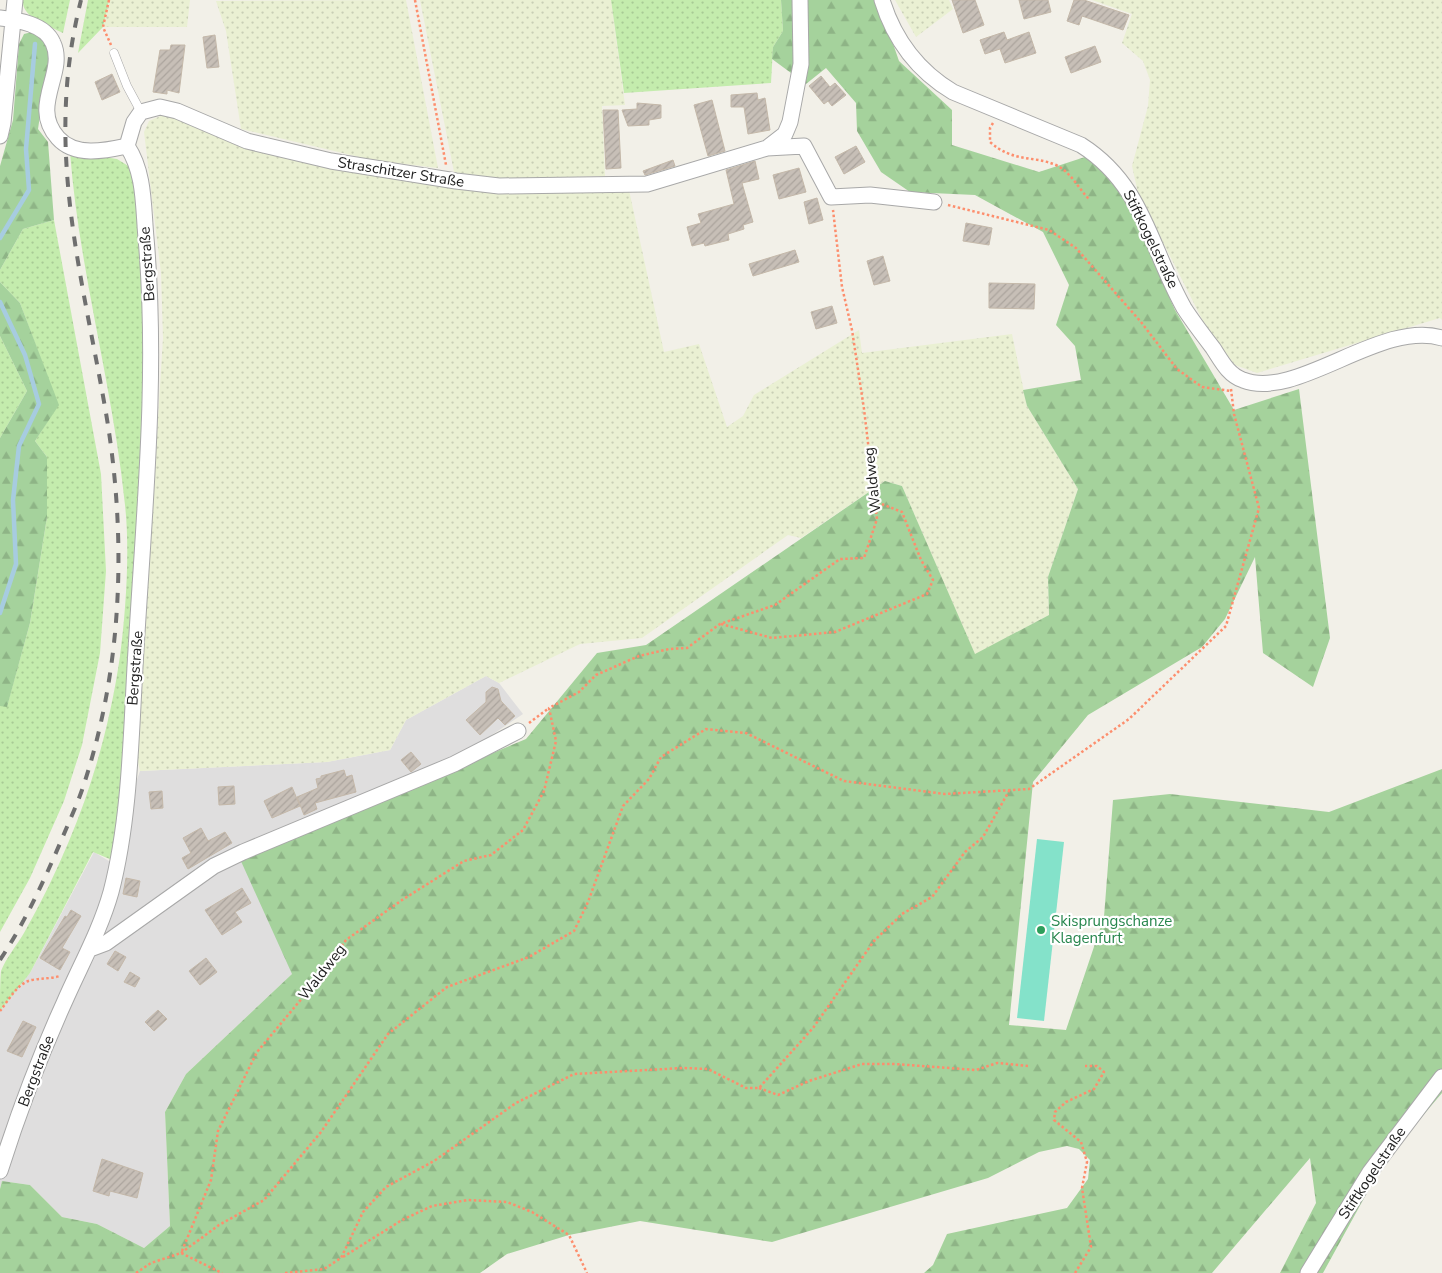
<svg xmlns="http://www.w3.org/2000/svg" width="1442" height="1273" font-family="'Nunito Sans',sans-serif">
	<style>
		.residential { fill: #dfdede }
		.farmland { fill: url(#farmland-dots) }
		.grass { fill: url(#grass-dots) }
		.forest { fill: url(#forest-firs) }
		.pitch { fill: #84e2ca }
		.lines { fill: none; stroke-linecap: round; stroke-linejoin: round }
		.stream { stroke: #a7cce0; stroke-width: 4.5 }
		.building { fill: url(#building-hatch); stroke: #c4b8a9 }
		.lane-casing { stroke: #a8a8a8; stroke-width: 9 }
		.street-casing { stroke: #a8a8a8; stroke-width: 17 }
		.path { stroke: #fd8e6d; stroke-width: 2.5; stroke-dasharray: 2.5 2.5; stroke-linecap: butt }
		.lane { stroke: #fff; stroke-width: 8 }
		.street { stroke: #fff; stroke-width: 15 }
		.rail { stroke: #6f6f6f; stroke-width: 4; stroke-dasharray: 10 10; stroke-linecap: butt }
		.leisure-dot { fill: #2e9e5b; stroke: #fff; stroke-width: 2 }
		.labels { text-anchor: middle; dominant-baseline: central; stroke-width: 4.5; stroke-linejoin: round; paint-order: stroke }
		.street-label { font-size: 15px; fill: #212121; stroke: #fff }
		.leisure-label { font-size: 15px; fill: #27864d; stroke: #fff; text-anchor: start }
	</style>
	<defs>
		<pattern id="farmland-dots" width="8" height="8" patternUnits="userSpaceOnUse" patternTransform="scale(1.25)"><rect width="8" height="8" fill="#eaf0d3"/><path d="M2 2h.1M6 6h.1" fill="none" stroke="#c8ceb5" stroke-width="1.8" stroke-linecap="round"/></pattern>
		<pattern id="grass-dots" width="8" height="8" patternUnits="userSpaceOnUse" patternTransform="scale(1.25)"><rect width="8" height="8" fill="#c4ecad"/><path d="M2 2h.1M6 6h.1" fill="none" stroke="#a8ca95" stroke-width="1.8" stroke-linecap="round"/></pattern>
		<pattern id="forest-firs" width="22" height="20" patternUnits="userSpaceOnUse" patternTransform="scale(1.25)"><rect width="22" height="20" fill="#a5d29c"/><path d="M5 1l3.5 6h-7zM16 11l3.5 6h-7z" fill="#8eb486"/></pattern>
		<pattern id="building-hatch" width="6" height="6" patternUnits="userSpaceOnUse" patternTransform="scale(1.25)"><rect width="6" height="6" fill="#c7bfb7"/><path d="M-1 1l2-2M0 6l6-6M5 7l2-2" fill="none" stroke="#aba49d"/></pattern>
	</defs>
	<rect width="100%" height="100%" fill="#f2f0e8"/>
	<path class="residential" d="M486,676L499,683L523,714L456,759L292,974L186,1074L165,1112L170,1226L144,1248L97,1224L62,1217L30,1185L2,1181L0,1189V1011L30,973L94,852L122,869L133,791L140,771L327,762L390,750L406,720Z"/>
	<path class="farmland" d="M109,0H190L187,27H103Z
		M406,0L438,168L372,160L241,129L226,31L216,1Z
		M420,0H611L625,105L602,106L605,176L496,179L454,172Z
		M895,0H949L953,9L916,37Z
		M1092,0H1442V320L1440,318L1257,373L1235,365L1208,331L1138,193L1132,166L1148,106L1150,80L1143,61L1122,43L1132,14Z
		M163,115L178,118L328,167L629,190L664,352L699,344L727,427L743,416L754,395L859,330L862,353L1012,334L1027,406L1078,489L1048,577L1049,615L975,655L902,486L885,481L801,538L788,535L642,638L580,644L499,683L486,676L406,720L390,750L327,762L140,771L137,758L163,338L161,273L144,132L149,121Z"/>
	<path class="grass" d="M23,0H70L63,33C50,26 21,18 23,0Z
		M88,0H109L103,27L78,53Z
		M611,0H781L783,31L773,47L771,83L624,93Z
		M70,152L117,159L130,167L136,183L147,383L124,777L112,860L93,852L30,973L0,1011C0,999 0,981 1,971C6,958 17,945 24,933C41,903 56,872 69,841C94,782 111,719 120,656C126,611 130,550 125,505C113,386 79,271 70,152Z
		M54,220L101,474L106,571L100,653L82,745L64,801L30,878L0,932V706H7L30,623L47,517V457L35,441L58,405L20,303L0,282V270L23,229Z
		M0,336L27,391L0,438Z"/>
	<path class="forest" d="M781,0H878L899,61L952,110V145L1039,172L1088,156L1124,194L1175,310L1234,410L1299,389L1330,638L1313,687L1263,653L1255,557L1225,619L1202,647L1088,715L1033,782L1009,1025L1066,1030L1104,917L1113,800L1170,794L1329,812L1442,769V1093L1385,1160L1323,1273H1280L1316,1203L1310,1158L1212,1273H924L933,1265L947,1234L1067,1208L1088,1179L1090,1160L1079,1149L1067,1146L1039,1152L988,1178L772,1242L640,1221L569,1235L507,1254L480,1273H0V1189L2,1181L30,1185L62,1217L97,1224L144,1248L170,1226L165,1112L186,1074L292,974L240,859L526,739L597,653L646,645L885,481L902,486L975,654L1049,615L1048,577L1078,489L1027,406L1023,390L1081,380L1075,346L1056,325L1069,285L1043,232L975,195L910,192L881,172L857,131L856,103L826,68L806,84L772,59L773,47L783,31Z
		M32,32L42,36L50,49L38,129L48,142L54,220L23,229L0,270V166L13,120L19,44L24,34Z
		M0,282L20,303L59,405L35,441L47,457V517L30,623L7,707L0,706V438L27,391L0,336Z"/>
	<path class="pitch" d="M1037,839L1064,842L1044,1021L1017,1018Z"/>
	<g class="lines">
		<path class="stream" d="M0,238L29,190L26,149L35,44
			M0,302L25,355L39,404L19,446L13,500L16,564L0,613"/>
	</g>
	<path class="building" d="M952,0H975L984,25L963,33Z
		M1019,0H1048L1051,12L1024,19Z
		M1074,0H1084L1129,15L1123,30L1082,16L1079,25L1067,21Z
		M1004,32L1007,40L1029,32L1036,53L1005,63L1000,49L985,54L980,40Z
		M215,35L219,67L207,68L203,37Z
		M171,45H185L179,93L167,90V94L153,92L160,50H170Z
		M1095,46L1101,62L1071,73L1065,57Z
		M112,74L120,92L102,100L95,82Z
		M821,76L830,87L835,83L846,95L832,106L828,101L824,104L809,86Z
		M757,93L758,100L765,98L770,130L748,134L744,107H731V95Z
		M712,100L725,151L708,156L694,105Z
		M637,103L661,105V118L649,120V125L628,126L622,110L637,109Z
		M603,110H618L621,168L606,169Z
		M856,146L865,162L844,174L835,157Z
		M673,160L675,166L645,175L643,171Z
		M755,161L759,179L742,183L753,222L743,225L744,229L728,234L729,240L705,246L704,243L692,246L687,227L701,223L698,214L734,204L726,170Z
		M799,168L806,192L779,199L773,175Z
		M817,198L823,220L809,224L804,202Z
		M966,223L992,228L989,245L963,241Z
		M795,250L799,262L753,276L749,264Z
		M883,256L890,281L874,285L867,261Z
		M989,283L1035,284L1034,309L989,308Z
		M832,306L837,323L816,329L811,312Z
		M492,687L498,689L501,701L515,716L505,725L498,718L480,735L466,720L486,702V692Z
		M411,752L421,764L411,772L401,760Z
		M344,770L346,777L352,775L356,792L315,803L317,809L304,815L297,797L318,788L316,779L321,778V776Z
		M234,786L235,804L219,805L218,787Z
		M292,787L300,806L272,818L264,801Z
		M162,791L163,808L151,809L149,792Z
		M201,828L208,841L225,832L232,843L188,869L182,858L191,853L183,838Z
		M126,878L140,881L137,897L123,894Z
		M242,888L251,903L235,912L242,922L222,935L205,910Z
		M71,910L81,916L62,948L70,952L60,970L40,958L65,916L67,917Z
		M115,951L126,957L118,971L107,964Z
		M206,958L217,972L200,985L189,971Z
		M130,972L140,978L135,987L124,982Z
		M158,1010L167,1019L154,1031L145,1022Z
		M23,1021L36,1027L22,1057L7,1051Z
		M102,1159L143,1173L137,1198L110,1191L109,1196L93,1191Z"/>
	<g class="lines">
		<defs>
			<path id="lane" d="M114,53L127,86L141,112"/>
			<path id="street" d="M882,0C894,39 918,71 953,92L1081,145C1144,185 1150,248 1184,308C1193,322 1203,335 1213,348C1221,360 1228,375 1243,380C1297,401 1381,319 1442,338
				M0,18C18,20 45,24 53,43C67,73 29,106 58,138C75,157 104,151 127,146L134,122L141,112L160,107L177,111L247,141L331,161L456,181L499,186L647,184L767,148L785,134L790,122L801,64L800,0
				M0,136L3,123L15,0
				M767,148L804,146L831,197L870,195L934,202
				M90,949L106,943L214,866L243,852L454,764L518,731
				M0,1171C18,1114 39,1058 64,1003C80,966 100,931 111,892C131,815 131,728 136,650C144,512 158,376 146,238C143,206 145,173 127,146
				M1308,1273L1370,1172L1442,1077"/>
		</defs>
		<use href="#lane" class="lane-casing"/>
		<use href="#street" class="street-casing"/>
		<path class="path" d="M109,0L103,27L111,45
			M415,0L446,165
			M993,123L990,128V142C1014,163 1032,155 1056,165C1071,172 1078,188 1089,199
			M948,205L1049,230L1076,248L1141,322L1177,369L1202,387L1231,391
			M721,624L772,638L835,632L927,594L933,580L921,560L902,512L874,501
			M529,723L549,708
			M0,1011C8,1001 18,982 32,980C42,978 50,979 60,976
			M759,1088L778,1095L809,1081L862,1064H895L976,1070L997,1063L1028,1066
			M182,1251L211,1180L218,1131L257,1052L314,984L346,940L402,900L464,861L491,855L523,830L544,791L556,741L549,708L579,692L596,675L639,656L669,649L687,648L720,624L775,605L840,559L864,558L877,519L864,409L852,330L842,287L833,210
			M181,1253L219,1225L264,1200L321,1132L388,1034L447,987L529,957L574,931L588,902L623,806L649,779L661,757L706,729L746,733L844,781L945,794L1029,789L1129,719L1226,626L1259,508L1234,414L1231,389
			M343,1257L402,1220L432,1206L468,1200L507,1202L532,1212L569,1235L587,1273
			M136,1273L151,1263L181,1253L222,1273
			M285,1273L324,1269L341,1258L363,1212L386,1187L434,1161L516,1103L574,1074L683,1068L708,1069L746,1088H759L813,1028L874,941L902,914L932,897L965,852L983,837L1009,791
			M1075,1273L1091,1247L1082,1188L1087,1162L1081,1142L1054,1120L1055,1112L1066,1102L1094,1089L1104,1072L1097,1066H1085"/>
		<use href="#lane" class="lane"/>
		<use href="#street" class="street"/>
		<path class="rail" d="M0,960C25,922 43,883 61,841C68,824 76,807 82,790C123,669 127,538 106,413C81,269 44,147 81,0"/>
	</g>
	<circle class="leisure-dot" cx="1041" cy="930" r="5"/>
	<g class="labels">
		<g class="street-label">
			<text transform="translate(401 172) rotate(9)">Straschitzer Straße</text>
			<text transform="translate(1151 239) rotate(64)">Stiftkogelstraße</text>
			<text transform="translate(147 264) rotate(-94)">Bergstraße</text>
			<text transform="translate(872 480) rotate(-96)">Waldweg</text>
			<text transform="translate(135 668) rotate(-86)">Bergstraße</text>
			<text transform="translate(322 972) rotate(-52)">Waldweg</text>
			<text transform="translate(36 1071) rotate(-69)">Bergstraße</text>
			<text transform="translate(1372 1173) rotate(-56)">Stiftkogelstraße</text>
		</g>
		<g class="leisure-label">
			<text x="1051" y="921">Skisprungschanze<tspan x="1051" dy="17">Klagenfurt</tspan></text>
		</g>
	</g>
</svg>
